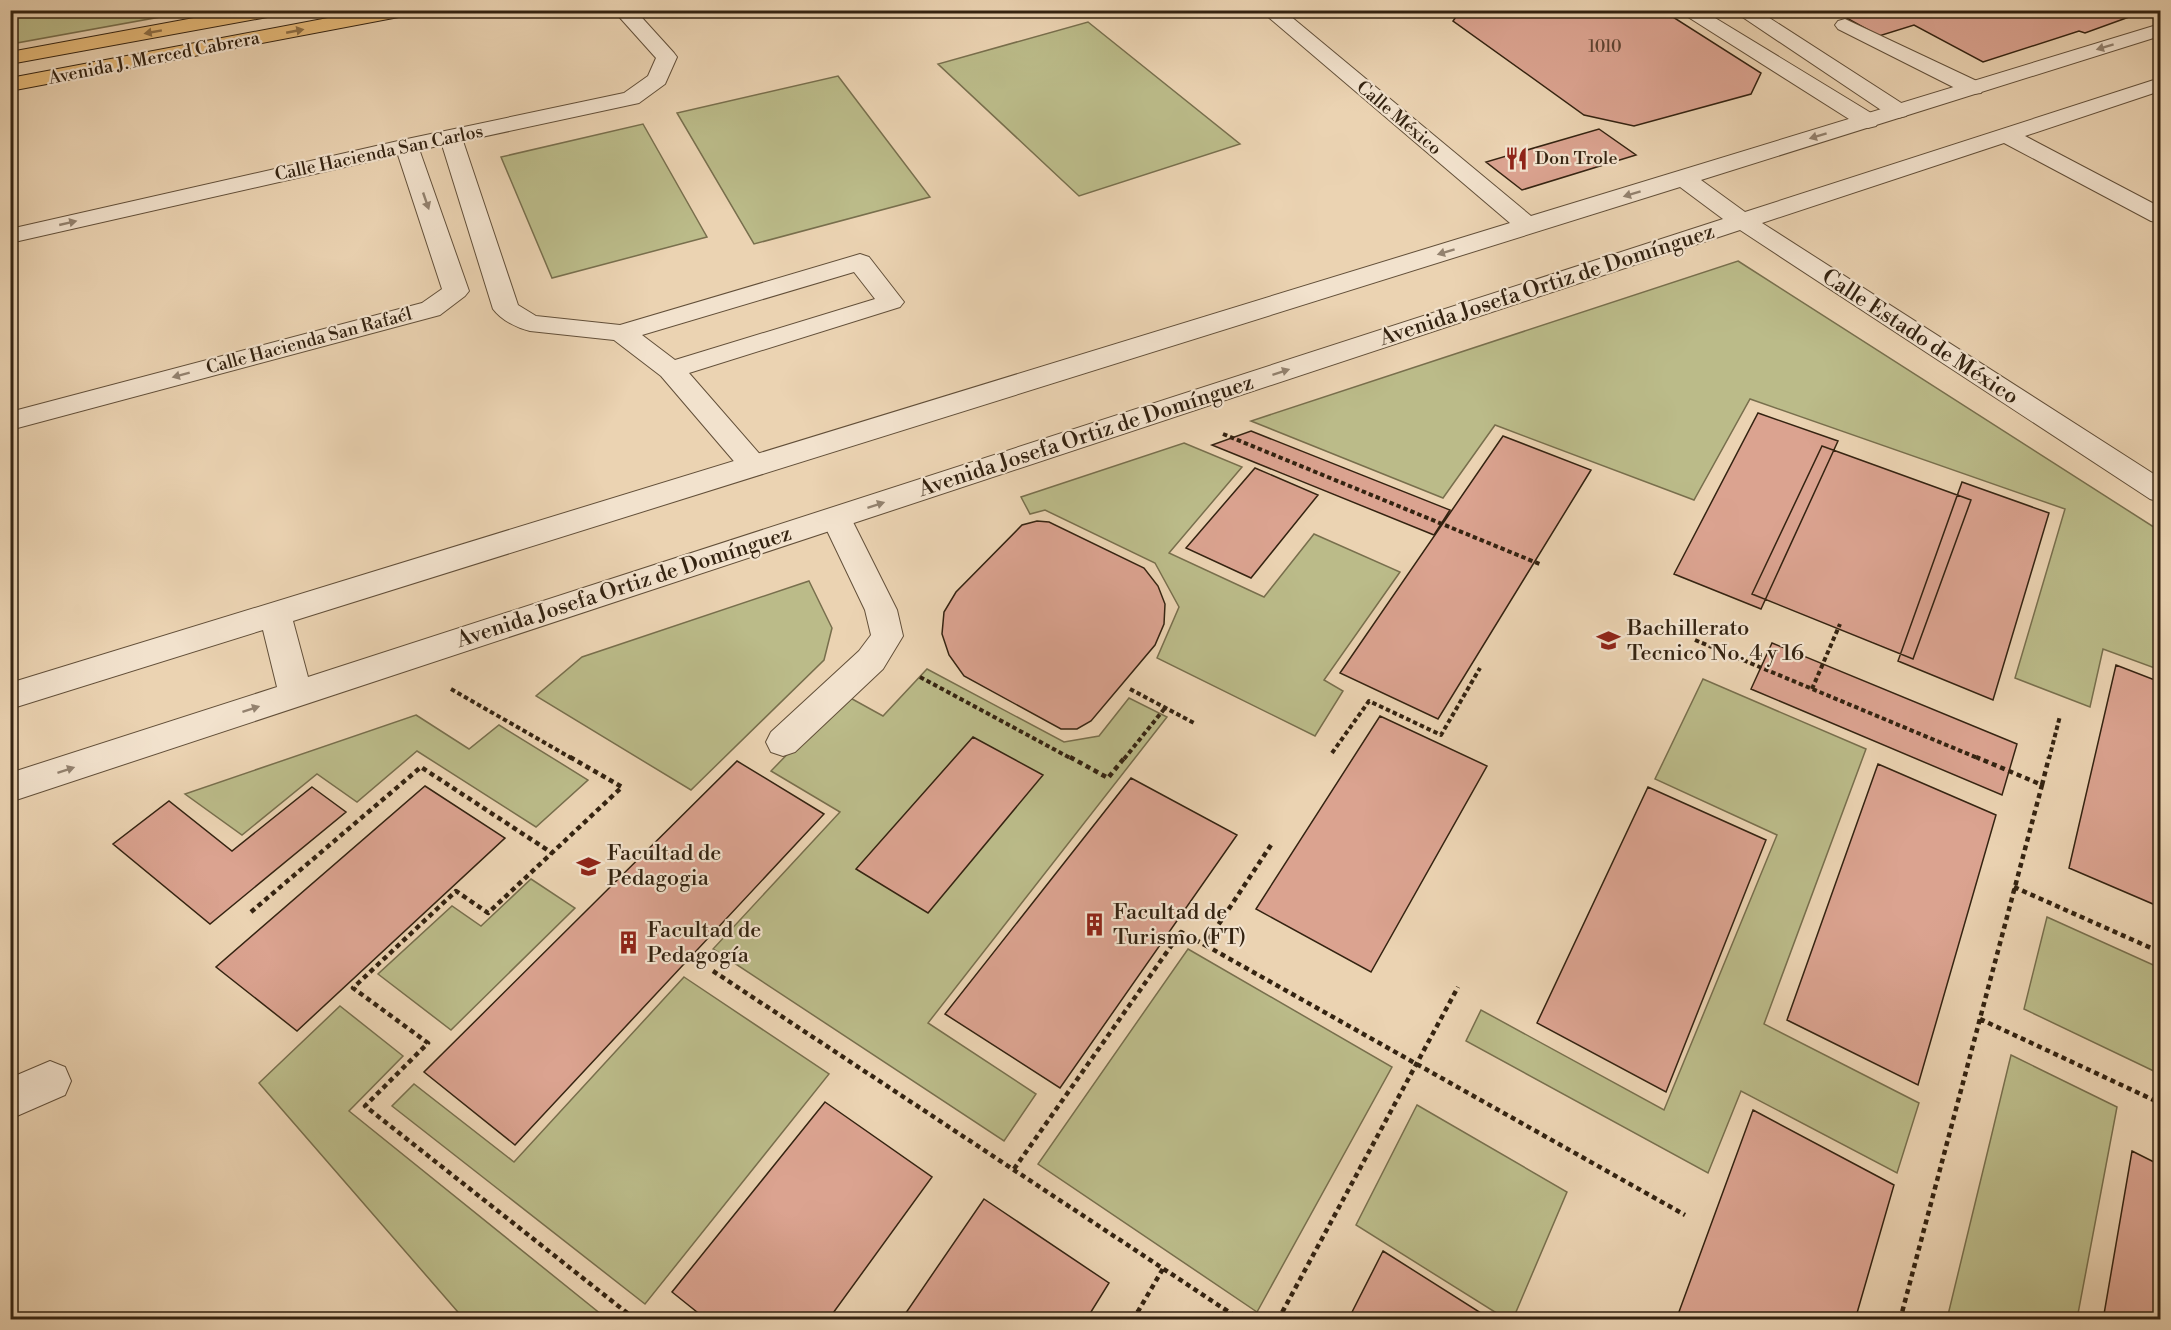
<svg xmlns="http://www.w3.org/2000/svg" width="2171" height="1330" font-family="'Libre Bodoni',serif">
	<style>
		.green { fill: #bbbb89; stroke: #786f4d; stroke-width: 1.5 }
		.building { fill: #dba390; stroke: #342311; stroke-width: 1.5 }
		.lines { fill: none; stroke-linecap: round; stroke-linejoin: round }
		.service-casing { stroke: #624f39; stroke-width: 2 }
		.minor-casing { stroke: #624f39; stroke-width: 2 }
		.primary-casing { stroke: #342311; stroke-width: 2 }
		.path-far1 { stroke: #342311; stroke-width: 4; stroke-dasharray: 4.5 3; stroke-linecap: butt }
		.path { stroke: #342311; stroke-width: 4.5; stroke-dasharray: 5 4; stroke-linecap: butt }
		.service { fill: #f2e2cd; fill-rule: evenodd }
		.minor { fill: #f2e2cd; fill-rule: evenodd }
		.primary { fill: #e6ba79; fill-rule: evenodd }
		.oneway { fill: #8d6e45 }
		.oneway2 { fill: #93826f }
		.labels { text-anchor: middle; dominant-baseline: central; stroke-width: 4.5; stroke-linejoin: round; paint-order: stroke }
		.far-number-label { font-size: 16px; fill: #5e4331 }
		.far-street-label { font-size: 18px; fill: #342311; stroke: #f2e2cd }
		.far-poi-label { font-size: 18px; fill: #342311; stroke: #f2e2cd; text-anchor: start }
		.street-label { font-size: 22px; fill: #342311; stroke: #f2e2cd }
		.poi-label { font-size: 22px; fill: #342311; stroke: #f2e2cd; text-anchor: start }
	</style>
	<rect width="100%" height="100%" fill="#ebd3b2"/>
	<filter id="stains"><feTurbulence type="fractalNoise" baseFrequency=".00333" numOctaves="4"/><feColorMatrix values="0 0 0 0 .2 0 0 0 0 .09 0 0 0 0 .02 0 0 0 .5 -.17"/></filter>
	<radialGradient id="worn" r=".72"><stop offset=".6" stop-color="#630" stop-opacity="0"/><stop offset="1" stop-color="#630" stop-opacity=".3"/></radialGradient>
	<path class="green" d="M11,10H193V11L11,44Z
		M1088,22L1240,144L1079,196L938,64Z
		M838,76L930,197L754,244L677,113Z
		M643,124L707,237L552,278L501,157Z
		M1738,261L2160,531V670L2103,649L2090,707L2015,678L2065,509L1750,399L1694,500L1495,425L1443,498L1251,421Z
		M1184,443L1242,467L1169,553L1264,597L1314,534L1400,572L1324,680L1343,691L1315,736L1157,658L1179,607L1155,563L1045,510L1030,514L1021,497Z
		M809,581L832,628L824,660L691,790L536,696L582,657Z
		M927,669L1064,742L1099,736L1129,698L1167,717L928,1023L1036,1094L1004,1141L713,949L840,812L771,771L845,695L883,716Z
		M1703,679L1866,749L1764,1024L1919,1103L1897,1173L1741,1091L1708,1173L1466,1041L1481,1010L1664,1110L1777,835L1655,779Z
		M416,715L469,749L499,725L588,780L536,827L417,751L357,802L317,774L242,835L185,794Z
		M531,879L575,908L451,1030L378,974L452,906L481,926Z
		M2047,917L2160,968V1074L2024,1009Z
		M1188,949L1392,1067L1257,1312L1038,1164Z
		M684,977L829,1074L645,1304L392,1106L414,1084L514,1162Z
		M340,1006L403,1056L349,1111L607,1319H464L259,1083Z
		M2011,1055L2117,1107L2077,1319H1947Z
		M1417,1105L1567,1192L1513,1319H1506L1356,1225Z"/>
	<path class="building" d="M1461,10H1662L1761,73L1751,94L1634,126L1584,115L1453,21Z
		M1861,10H2126L2129,17L2085,33L2079,31L1983,62L1914,25L1879,36L1843,16Z
		M1599,129L1636,155L1522,190L1486,162Z
		M1758,413L1838,441L1761,609L1674,574Z
		M1251,431L1450,510L1434,535L1212,445Z
		M1503,436L1591,470L1438,719L1340,673Z
		M1822,446L1971,500L1913,659L1752,594Z
		M1255,468L1318,495L1251,578L1186,548Z
		M1962,482L2049,513L1993,700L1898,661Z
		M1037,521L1049,522L1144,568L1158,586L1165,604L1164,624L1155,645L1091,721L1077,729H1061L964,676L949,655L942,634L944,612L956,592L1022,525Z
		M1772,643L2017,744L2002,795L1751,689Z
		M2116,665L2160,682V907L2069,868Z
		M1380,716L1487,766L1371,972L1256,909Z
		M973,737L1043,775L928,913L856,869Z
		M737,761L824,814L515,1145L424,1072Z
		M1878,764L1996,815L1918,1085L1787,1020Z
		M1131,778L1237,835L1060,1088L945,1014Z
		M425,786L505,838L297,1031L216,967Z
		M312,787L346,812L210,924L113,844L169,801L232,851Z
		M1648,787L1766,840L1666,1092L1537,1023Z
		M825,1102L932,1177L828,1320H707L672,1292Z
		M1753,1110L1894,1185L1855,1320H1676Z
		M2132,1151L2160,1165V1320H2103Z
		M984,1199L1109,1283L1086,1320H901Z
		M1383,1251L1492,1320H1348Z"/>
	<g class="lines">
		<defs>
			<path id="service" d="M613,10H635L674,53L677,57L665,84L639,103L463,141L518,305L536,316L620,325L860,254L869,257L904,302L900,307L689,373L764,459L769,466L764,473L754,476L744,473L661,376L614,340L530,331C517,328 501,320 493,309L442,145L407,153L399,151L396,146L399,141L407,139L624,93L648,76L656,58ZM854,272L875,299L675,360L642,335Z
				M1677,10H1702L1876,116L1879,121L1876,126L1868,128L1860,126Z
				M1732,10H1757L1906,106L1909,111L1906,116L1898,118L1890,116Z
				M1845,19L1981,83L1984,88L1981,93L1973,94L1965,93L1838,29L1835,25L1838,21Z
				M836,507L847,511L851,518L897,610L903,636L883,669L795,752L783,756L771,752L766,742L771,732L859,651L871,635L865,610L821,518L825,511Z"/>
			<path id="minor" d="M1260,10H1283L1531,216L2160,24V36L1701,180L1745,212L2160,78V91L2025,136L2160,207V223L2151,221L2004,143L1762,223L2160,478V502L2150,499L1740,230L10,802V773L277,687L263,630L10,709V683L1510,223ZM1680,187L1723,219L308,677L293,621Z
				M407,139L415,141L418,146L469,291L465,296L440,315L10,430V412L422,303L442,289L398,155L10,243V229Z
				M50,1061L65,1067L71,1081L65,1095L10,1119V1078Z"/>
			<path id="primary" d="M237,10H283L280,14L273,16L10,64V52Z
				M370,10H414L411,14L404,16L10,91V78Z"/>
		</defs>
		<use href="#service" class="service-casing"/>
		<use href="#minor" class="minor-casing"/>
		<use href="#primary" class="primary-casing"/>
		<path class="path-far1" d="M1223,434L1542,565
			M1695,640L1980,759
			M920,677L1072,759
			M451,689L573,759
			M1130,689L1194,723
			M1812,689L1840,624
			M1332,753L1369,701L1441,735L1480,668
			M1124,759L1165,708
			M2049,759L2060,716"/>
		<path class="path" d="M570,757L622,787L488,913L456,891L353,988L428,1043L365,1106L636,1320
			M1070,757L1108,778L1125,757
			M2042,785L2049,757
			M2014,887L2160,952
			M251,912L421,767L552,853
			M1205,945L1685,1215
			M713,971L1241,1320
			M1980,1019L2160,1103
			M1014,1169L1181,932L1205,945L1271,845
			M1133,1320L1164,1267
			M1278,1320L1458,987
			M1900,1320L2042,785L1976,757"/>
		<use href="#service" class="service"/>
		<use href="#minor" class="minor"/>
		<use href="#primary" class="primary"/>
	</g>
	<defs><path id="oneway-solid" d="M-6-.8H1V-3.2L6.5 0L1 3.2V.8H-6Z" transform="scale(1.5)"/></defs>
	<g class="oneway">
		<use href="#oneway-solid" transform="translate(295 31) rotate(-11)"/>
		<use href="#oneway-solid" transform="translate(153 32) rotate(170)"/>
	</g>
	<g class="oneway2">
		<use href="#oneway-solid" transform="translate(2105 47) rotate(163)"/>
		<use href="#oneway-solid" transform="translate(1818 136) rotate(163)"/>
		<use href="#oneway-solid" transform="translate(1632 194) rotate(163)"/>
		<use href="#oneway-solid" transform="translate(426 201) rotate(71)"/>
		<use href="#oneway-solid" transform="translate(68 223) rotate(-13)"/>
		<use href="#oneway-solid" transform="translate(1446 252) rotate(163)"/>
		<use href="#oneway-solid" transform="translate(1281 372) rotate(-18)"/>
		<use href="#oneway-solid" transform="translate(181 375) rotate(165)"/>
		<use href="#oneway-solid" transform="translate(876 505) rotate(-18)"/>
		<use href="#oneway-solid" transform="translate(251 709) rotate(-18)"/>
		<use href="#oneway-solid" transform="translate(66 770) rotate(-18)"/>
	</g>
	<defs>
		<symbol id="restaurant-bare" viewBox="-9 -9 18 18"><path d="M-5-6h1v4h1v-4h1v4h1v-4h1v5L-1.5 .5V6h-2V.5L-5-1ZM5-6V6H3V1.5H1.5Q1.5-4 5-6Z" fill="#8f2418" stroke="#f2e2cd" stroke-width="2.5" paint-order="stroke"/></symbol>
		<symbol id="university-bare" viewBox="-9 -9 18 18"><path d="M0-5L7-2L0 1L-7-2ZM-4 1L0 2.5L4 1V4Q0 6-4 4Z" fill="#8f2418" stroke="#f2e2cd" stroke-width="2.5" paint-order="stroke"/></symbol>
		<symbol id="building-bare" viewBox="-9 -9 18 18"><path d="M-4-6H4V6H1V3H-1V6H-4ZM-2.5-4.3h1.7v1.8h-1.7ZM.8-4.3h1.7v1.8H.8ZM-2.5-1h1.7V.8h-1.7ZM.8-1h1.7V.8H.8Z" fill="#8f2418" stroke="#f2e2cd" stroke-width="2.5" paint-order="stroke"/></symbol>
	</defs>
	<g fill-rule="evenodd">
		<use href="#restaurant-bare" x="1500" y="142" width="33" height="33"/>
		<use href="#university-bare" x="1592" y="624" width="33" height="33"/>
		<use href="#university-bare" x="572" y="850" width="33" height="33"/>
		<use href="#building-bare" x="1078" y="908" width="33" height="33"/>
		<use href="#building-bare" x="612" y="926" width="33" height="33"/>
	</g>
	<g class="labels">
		<g class="far-number-label">
			<text x="1605" y="47">1010</text>
		</g>
		<g class="far-street-label">
			<text transform="translate(154 58) rotate(-11)">Avenida J. Merced Cabrera</text>
			<text transform="translate(1399 118) rotate(40)">Calle México</text>
			<text transform="translate(379 153) rotate(-12)">Calle Hacienda San Carlos</text>
			<text transform="translate(309 341) rotate(-15)">Calle Hacienda San Rafaél</text>
		</g>
		<g class="far-poi-label">
			<text x="1535" y="158">Don Trole</text>
		</g>
		<g class="street-label">
			<text transform="translate(1547 285) rotate(-18)">Avenida Josefa Ortiz de Domínguez</text>
			<text transform="translate(1920 337) rotate(33)">Calle Estado de México</text>
			<text transform="translate(1086 436) rotate(-18)">Avenida Josefa Ortiz de Domínguez</text>
			<text transform="translate(624 587) rotate(-18)">Avenida Josefa Ortiz de Domínguez</text>
		</g>
		<g class="poi-label">
			<text x="1627" y="628">Bachillerato<tspan x="1627" dy="25">Tecnico No. 4 y 16</tspan></text>
			<text x="607" y="853">Facultad de<tspan x="607" dy="25">Pedagogia</tspan></text>
			<text x="1113" y="912">Facultad de<tspan x="1113" dy="25">Turismo (FT)</tspan></text>
			<text x="647" y="930">Facultad de<tspan x="647" dy="25">Pedagogía</tspan></text>
		</g>
	</g>
	<rect width="2171" height="1330" fill="none" stroke="#ebd3b2" stroke-width="36"/>
	<rect x="12" y="12" width="2147" height="1306" fill="none" stroke="#342311" stroke-width="3"/>
	<rect x="18" y="18" width="2135" height="1294" fill="none" stroke="#342311" stroke-width="1.5"/>
	<rect width="100%" height="100%" filter="url(#stains)"/>
	<rect width="100%" height="100%" fill="url(#worn)"/>
</svg>
